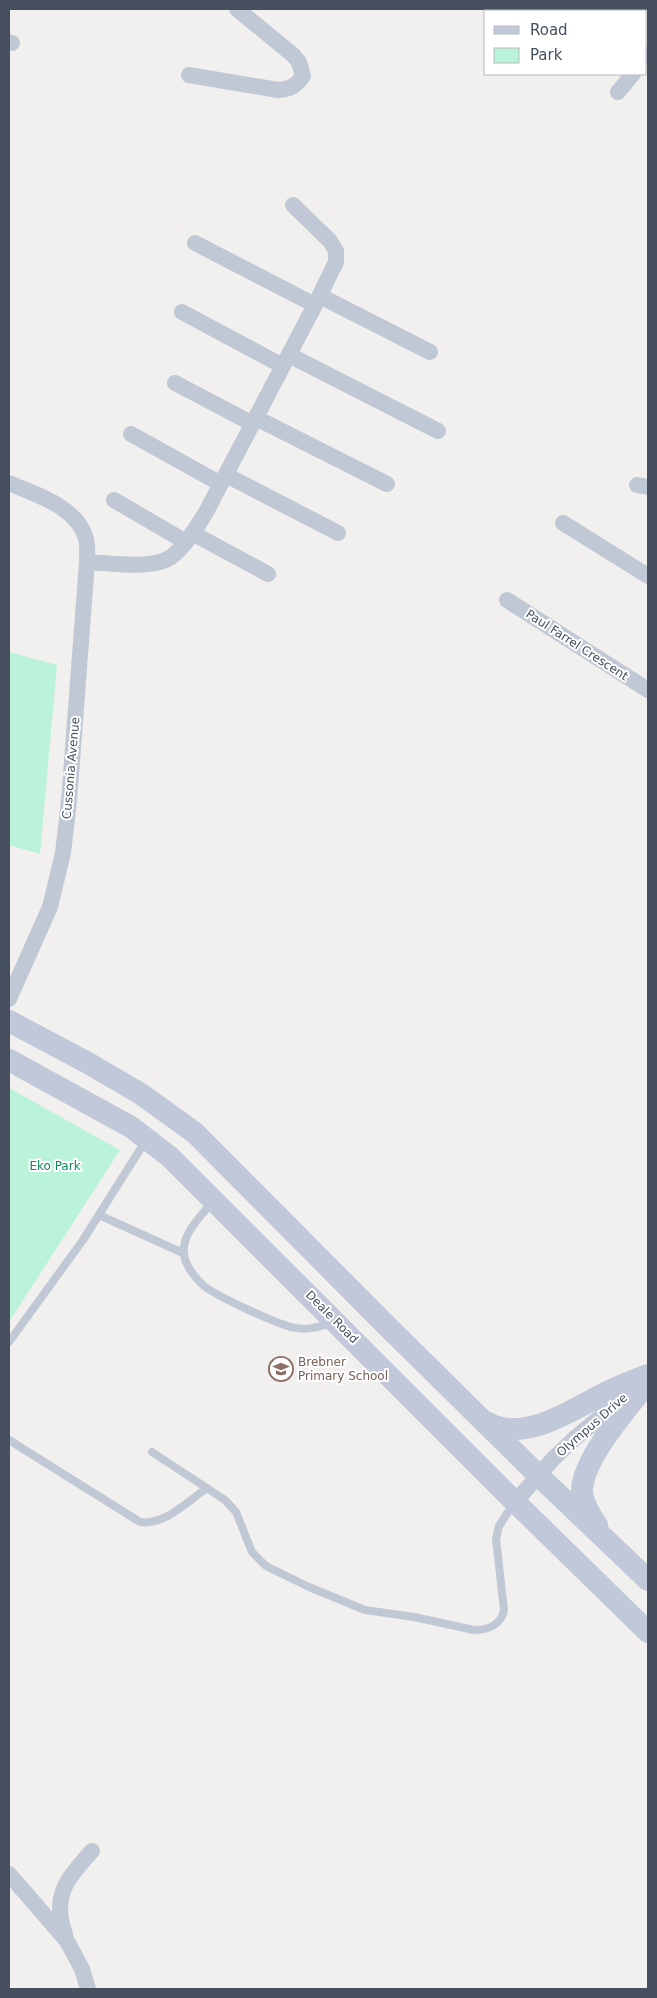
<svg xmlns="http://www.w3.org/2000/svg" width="657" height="1998" font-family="'DejaVu Sans',sans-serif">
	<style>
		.green { fill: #baf3d9 }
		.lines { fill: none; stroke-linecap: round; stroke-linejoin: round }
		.lane { stroke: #c1c8d5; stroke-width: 8 }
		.street { stroke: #c1c8d5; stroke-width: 16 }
		.secondary { stroke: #c0c8d9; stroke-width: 22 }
		.labels { text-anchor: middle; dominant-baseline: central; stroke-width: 4; stroke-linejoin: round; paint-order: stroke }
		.street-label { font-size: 12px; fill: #454f5e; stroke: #fff }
		.park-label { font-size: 12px; fill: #10865d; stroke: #fff }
		.education-label { font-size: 12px; fill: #785e54; stroke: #fff; text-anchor: start }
	</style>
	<rect width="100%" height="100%" fill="#f2efef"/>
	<path class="green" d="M9,652L57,665L40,854L9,845Z
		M9,1088L120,1150L9,1322Z"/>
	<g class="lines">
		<path class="lane" d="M213,1201C202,1215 181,1234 184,1254C185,1265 195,1278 204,1286C216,1296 275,1323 291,1327C305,1331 318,1327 332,1323
			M99,1215L183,1253
			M9,1342L83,1240L146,1140
			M9,1440L140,1522C164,1526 188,1501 207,1488
			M152,1452L225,1500L236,1512L252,1552L266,1566L309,1587L365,1610L414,1617L474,1630C488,1630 501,1625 504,1610L496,1539L499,1526L514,1503"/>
		<path class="street" d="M9,42L12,43
			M646,57L648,54
			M189,75L278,90C290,89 296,86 303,76L299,62L293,55L237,9
			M618,92L633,74
			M195,243L315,305
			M320,296L430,352
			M182,312L283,366
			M289,355L438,431
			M175,383L253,424
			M256,418L387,484
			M131,434L221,484
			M226,475L338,533
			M9,483C36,495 77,506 86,539C88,546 87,555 87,562L69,801L63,853L50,907L9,999
			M637,485L648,487
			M114,500L186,542
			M563,523L648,576
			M192,533L268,574
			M87,562C109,563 153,570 171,557C186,546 195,529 205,514L315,305L336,262V251L330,241L293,205
			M507,600L648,690
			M515,1502L553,1459L574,1439L633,1390
			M9,1874L67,1941L82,1969L88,1989
			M65,1934C51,1895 68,1878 92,1851"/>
		<path class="secondary" d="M9,1021L88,1063L141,1094L195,1133L387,1326L539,1476L648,1580
			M9,1060L131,1127L170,1157L515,1502L648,1632
			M486,1422C524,1444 571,1410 605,1393C619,1386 634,1380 648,1375
			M597,1525C590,1515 582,1503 582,1490C583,1458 629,1406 648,1382"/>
	</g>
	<defs>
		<symbol id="school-ring" viewBox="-11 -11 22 22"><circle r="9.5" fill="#fff" stroke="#8d6e63" stroke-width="1.5"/><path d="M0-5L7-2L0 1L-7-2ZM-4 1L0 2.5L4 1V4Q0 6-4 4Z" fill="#8d6e63"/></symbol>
	</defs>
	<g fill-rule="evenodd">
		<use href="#school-ring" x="267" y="1355" width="28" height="28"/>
	</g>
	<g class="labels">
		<g class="street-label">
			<text transform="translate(577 645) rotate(33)">Paul Farrel Crescent</text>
			<text transform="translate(71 768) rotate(-85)">Cussonia Avenue</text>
			<text transform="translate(332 1317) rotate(45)">Deale Road</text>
			<text transform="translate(592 1425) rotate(-41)">Olympus Drive</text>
		</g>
		<g class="park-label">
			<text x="55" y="1166">Eko Park</text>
		</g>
		<g class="education-label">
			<text x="298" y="1362">Brebner<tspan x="298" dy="14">Primary School</tspan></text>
		</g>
	</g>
	<rect width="657" height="1998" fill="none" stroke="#454f5e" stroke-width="20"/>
	<rect x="484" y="10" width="162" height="65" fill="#ffffff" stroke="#b5b9bf"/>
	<rect x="494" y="26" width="25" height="8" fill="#c0c8d9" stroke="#b5b9bf"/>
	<text x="530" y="35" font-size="15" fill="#454f5e">Road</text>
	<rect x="494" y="48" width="25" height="15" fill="#baf3d9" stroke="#b5b9bf"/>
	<text x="530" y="60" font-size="15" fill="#454f5e">Park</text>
</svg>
